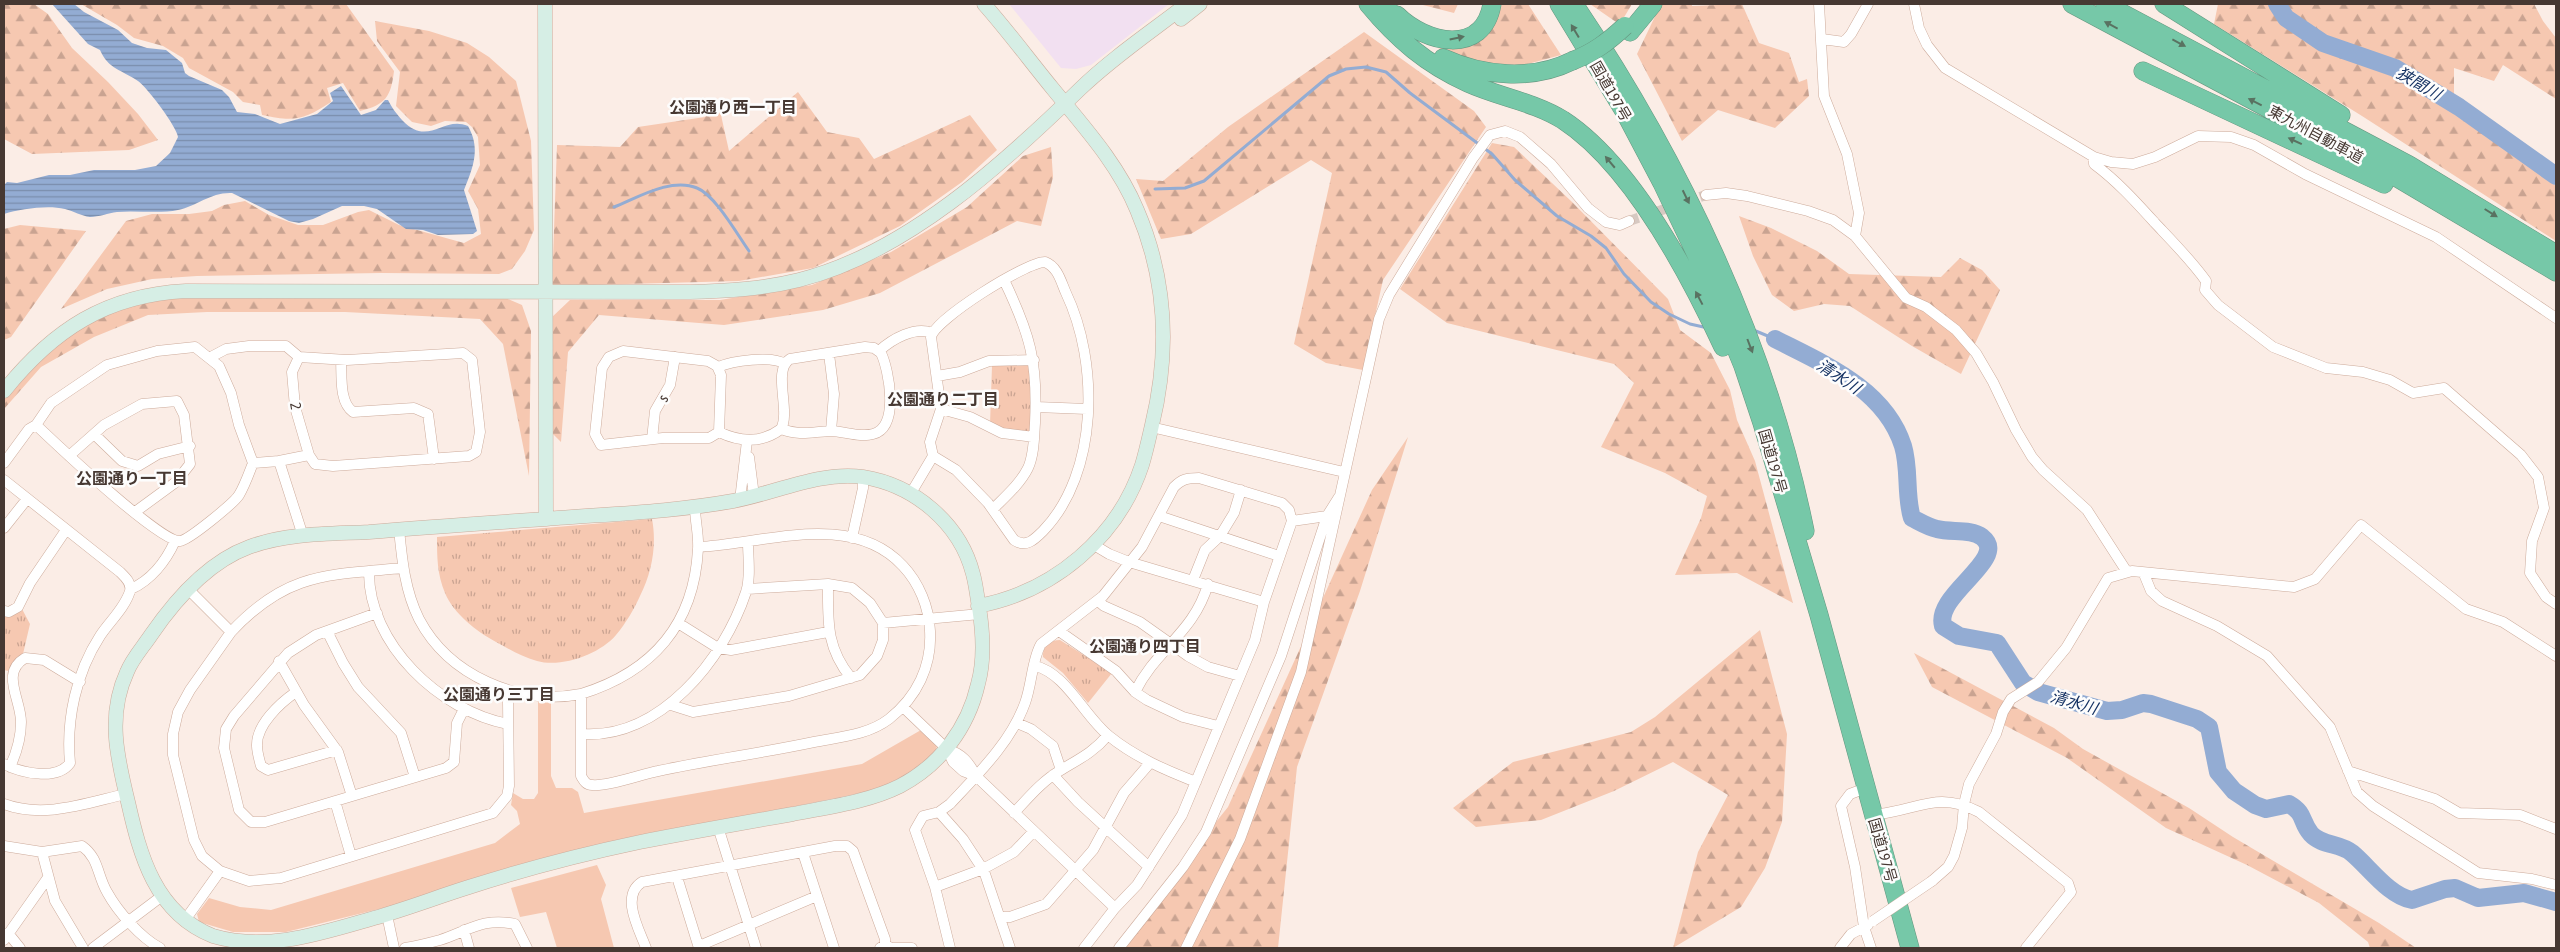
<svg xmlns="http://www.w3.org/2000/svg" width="2560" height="952" font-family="'Asap Condensed','Noto Sans JP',sans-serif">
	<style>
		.commercial { fill: #f2e0f1 }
		.forest { fill: url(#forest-firs) }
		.park { fill: url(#park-tufts) }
		.garden { fill: #f6c8b1 }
		.water { fill: url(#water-rules) }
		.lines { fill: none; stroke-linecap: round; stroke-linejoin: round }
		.stream { stroke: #93acd3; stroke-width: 3 }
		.river { stroke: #93acd3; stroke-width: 18 }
		.street-tunnel { stroke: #d7c9c2; stroke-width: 10; stroke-dasharray: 10 5; stroke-linecap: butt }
		.street-casing { stroke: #cdab9b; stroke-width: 11 }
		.secondary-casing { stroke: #cdab9b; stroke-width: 15 }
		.highway-casing { stroke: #65967f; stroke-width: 19 }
		.street { stroke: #fff; stroke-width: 10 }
		.secondary { stroke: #d6eee5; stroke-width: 14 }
		.highway { stroke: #76c8a8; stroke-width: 18 }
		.street-bridge-casing { stroke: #cdab9b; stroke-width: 11; stroke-linecap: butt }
		.highway-bridge-casing { stroke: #65967f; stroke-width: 19; stroke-linecap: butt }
		.street-bridge { stroke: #fff; stroke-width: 10 }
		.highway-bridge { stroke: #76c8a8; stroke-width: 18 }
		.oneway { fill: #597261 }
		.labels { text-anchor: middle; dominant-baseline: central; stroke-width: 5; stroke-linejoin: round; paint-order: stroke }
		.street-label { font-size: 15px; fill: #463832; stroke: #fdfdfd }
		.water-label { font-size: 16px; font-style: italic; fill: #153263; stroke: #fdfdfd }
		.neighbourhood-label { font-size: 16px; font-weight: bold; fill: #463832; stroke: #fdfdfd }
	</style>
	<defs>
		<pattern id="forest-firs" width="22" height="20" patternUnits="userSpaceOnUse" patternTransform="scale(1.25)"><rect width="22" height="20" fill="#f6c8b1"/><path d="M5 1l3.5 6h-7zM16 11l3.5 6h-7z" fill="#c9a391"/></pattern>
		<pattern id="park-tufts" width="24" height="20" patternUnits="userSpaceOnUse" patternTransform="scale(1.25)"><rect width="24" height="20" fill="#f6c8b1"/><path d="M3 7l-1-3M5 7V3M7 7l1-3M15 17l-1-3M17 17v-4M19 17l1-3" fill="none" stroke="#c9a391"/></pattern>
		<pattern id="water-rules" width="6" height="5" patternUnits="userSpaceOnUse" patternTransform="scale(1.25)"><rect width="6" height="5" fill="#93acd3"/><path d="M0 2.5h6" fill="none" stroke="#7a8dac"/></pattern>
	</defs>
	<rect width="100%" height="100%" fill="#fbede6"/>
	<path class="commercial" d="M1009,4H1169L1091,65L1076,69L1061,68Z"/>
	<path class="forest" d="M4,4H34L48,14L72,48L108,82L138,114L158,140L129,150L32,154L4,139Z
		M81,4H346L394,71C391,96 386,105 360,111L343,83L327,88L331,102C304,120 294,122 262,115L260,105L243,102L233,92L189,68L183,58L163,46L134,38L117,25Z
		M1419,4H1458L1454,13Z
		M1502,4H1528L1561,55L1524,65L1480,63L1438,48L1471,39L1494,26Z
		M1590,4H1632L1623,19L1616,22Z
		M1661,4H1692V6L1742,4L1759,43L1789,53L1799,82L1807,79L1809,96L1775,128L1718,110L1682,141L1637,54Z
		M2218,4H2534L2543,21L2556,38V99L2503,65L2494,81L2454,68V110L2556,186V241L2362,116L2214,24Z
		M375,21L429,31L467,43L489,57L516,81L531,141L534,230L525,251L512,269L499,274L382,273L197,276L152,279L107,289L61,309L126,221L152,214H189L212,211L224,205L245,201L269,215L298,225H323L358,212L369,210L399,225L464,243L481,234L478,209L468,191L480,165L478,137L472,127L466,122L445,121L431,126L412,122L396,106L400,72L377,41Z
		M1364,32L1474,111L1486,127L1383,280L1363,370L1326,363L1294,344L1332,173L1311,160L1191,234L1161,239L1136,179L1163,181L1228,127Z
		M798,92L827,132L859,138L874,159L970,115L997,150L962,182L900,226L813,268L739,281L552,286L557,145L620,147L638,127L705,117L719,106L729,151Z
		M1492,143L1514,147L1571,201L1668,299L1680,330L1711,353L1730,390L1737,420L1755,461L1793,603L1737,573L1675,575L1701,518L1707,496L1665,473L1601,447L1634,383L1614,364L1447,323L1400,289Z
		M1051,147L1053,177L1041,226L1017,221L880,293L823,310L724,325L599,315L568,352L561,442L552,433L550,319L570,300H720L812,285L891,252L967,207L1023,156Z
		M1739,216L1771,228L1817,251L1849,274L1941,277L1960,258L1982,270L2000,290L1961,374L1912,346L1850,306L1824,304L1794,311L1772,295L1753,256Z
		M20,225L86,231L11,337L4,340V229Z
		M179,296L503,297L522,305L531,331L529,476L503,344L480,319L345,312H207L148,315L94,337L41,367L4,409V400L38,359L81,326L139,302Z
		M1408,437L1360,591L1297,767L1278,948H1115L1228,807L1372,490Z
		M1760,630L1787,734L1782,822L1765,868L1741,907L1673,948L1698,852L1728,795L1673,762L1614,791L1541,820L1476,827L1453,808L1513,762L1631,732L1655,717Z
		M1914,653L2054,728L2083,749L2189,808L2233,837L2379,923L2416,948H2370L2368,942L2319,903L2247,865L2166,828L2067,758L1932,687Z"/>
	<path class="park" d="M1032,362L1031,434L1007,431L990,424L992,366Z
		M652,519C657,545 652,572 640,596C634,609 626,623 616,635C600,654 562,668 537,661C522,657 509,649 496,642C476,631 454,614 445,593C437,574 437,557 437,537Z
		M22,609L30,624L23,654L17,658L8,671L4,670V614Z
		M1060,640L1112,673L1088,703L1063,673L1043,657C1042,647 1050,640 1060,640Z"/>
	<path class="garden" d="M538,699H551V776L556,788H572L578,792L584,813L862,764L921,730L937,746L934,755L904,776L875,790L782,809L286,932H233L199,922L197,914L209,898L240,907L271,910L495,843L520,824L517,811L511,805L513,793L523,799H534L538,793Z
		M597,865L606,885L601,899L614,948H557L546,912L520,917L511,888Z"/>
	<path class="water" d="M52,4H74L84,12L118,30L132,43L147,48L166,50L182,63L185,73L189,76L222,90L229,97L237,112L255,114L280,124L317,114L333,101L330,93L341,86L361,115L376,110L385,100H388C392,108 396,113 402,120C428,148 443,115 468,126C481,149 473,167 464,190L477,231L473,234L438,235L423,230L406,229L377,209L364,206H342L313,219L299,223L289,221L232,193C211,192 197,206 178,210C159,214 136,210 117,212C108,213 99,217 90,217C81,216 74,211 65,209C47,205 21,209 4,214V185L7,182L17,183L49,175H70L94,170H135L156,166L170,153L178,137C177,127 147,87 138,81C122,70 108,69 100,50L88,44Z"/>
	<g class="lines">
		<path class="stream" d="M1155,189L1185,188L1204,181L1329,76L1346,69L1366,67L1386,72L1410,93L1492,154L1515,180L1557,216L1591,236L1606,248L1624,274L1651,302L1669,314L1690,324L1708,328
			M614,207C637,198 671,177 697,188C715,195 737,234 749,251
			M1751,329L1775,339"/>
		<path class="river" d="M2277,4L2286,18L2323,43L2395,68L2459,107L2556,176
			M1775,339C1824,364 1885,389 1903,446C1910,469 1905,495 1912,518C1920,522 1928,527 1937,529C1951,533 1970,528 1982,537C2010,559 1934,594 1943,626L1959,636L1997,643L2023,683L2038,692L2107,711L2122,710L2143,703L2151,704L2197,719L2209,727L2218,772L2234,791L2255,805L2266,809L2289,804C2306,814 2300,821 2311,834C2322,846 2340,843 2352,853C2369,867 2389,896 2412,900L2445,889L2455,888L2478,898L2524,893L2556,902"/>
		<path class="street-tunnel" d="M1629,221L1706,195"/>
		<defs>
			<path id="street" d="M1819,4L1824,96L1847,154L1859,213L1855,236
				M1914,4L1919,28L1927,45L1945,68L2094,157L2111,162L2133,164L2155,157L2198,136L2231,137L2254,145L2305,174L2436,237L2556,318
				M1822,39L1844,42L1851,34L1868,4
				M2094,157V164C2117,181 2135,201 2155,223C2173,242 2191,260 2206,281L2205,290L2218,305L2273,347L2326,368L2363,372L2390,380L2413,393L2444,388L2521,455L2538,477L2544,508L2532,541L2530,573L2546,597L2556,604
				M1706,195L1726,193L1747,196L1808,211L1833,220L1855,236L1906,298L1926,307L1956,330L1976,353L1993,382L2016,430L2032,457L2043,470L2087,510L2127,572
				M623,351L708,361L717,366L721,375L719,432L709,438H663L601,445L595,434L602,368L609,357Z
				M879,351C892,339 915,326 932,333
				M829,354L834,394L831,431
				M299,357L292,372L295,407L309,455
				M209,358L226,349L249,346H286L299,357L347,360L463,353L472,360L480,432L476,452L469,456L333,466L315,464L309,455L279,461
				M341,360C342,376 339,402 353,412L414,408L428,414L434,459
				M718,367C732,361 772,355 785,364
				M937,376L960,372L989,361L1034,360
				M1036,407L1087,409
				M941,409L930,442L933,456L956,470L988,503L1014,540C1026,548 1034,540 1043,531C1099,473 1099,362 1066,293C1061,282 1058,267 1045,262C1026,262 935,319 931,337L941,409L970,417L1002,433L1034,437
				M1151,427L1344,472
				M719,432C740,442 761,444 781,429C791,411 772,370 790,359L865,347L874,348L881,353C889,370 900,427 873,434C860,438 844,431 830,431C810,432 801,436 781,429
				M94,434L122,461L138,466L158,454L190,446
				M652,439L655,411L670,385L675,357
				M69,456L104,425L142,404L177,401L184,415L190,464L176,482L135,512
				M749,457L754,496
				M4,463L29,429L36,425
				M253,463L239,425L231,393L219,366L195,347L157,351L107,365L51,403L36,425C55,443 161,543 180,541C189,540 234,503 239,495C245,485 249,473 253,463L279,461L303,536
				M4,480L120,572C125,577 132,583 130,591C125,608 109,622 100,636C76,673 66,720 70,763C57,781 21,773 4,764
				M911,493L933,456
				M740,500L747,441
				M695,507C695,521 699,535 698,549C694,625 652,672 581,694V776C584,781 586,785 592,785C607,787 642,774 658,771C710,760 762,753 814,742C840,737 868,735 889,719C917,697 932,666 930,631C929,607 919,583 903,566C851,510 764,544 698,547
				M993,509C1005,497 1020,484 1028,468C1034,455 1034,438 1035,423C1038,362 1030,334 1004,280
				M1159,516L1279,556
				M1292,521L1327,516
				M4,528L27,499
				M399,529C402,560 405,591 419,619C449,676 519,706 581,694
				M852,538L863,488V477
				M1094,545L1109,554L1129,562L1264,602
				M369,571C368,644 440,711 508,724
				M2144,574L2151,591L2162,601L2217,626L2267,656L2330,727L2357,792L2373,806L2478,873L2532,879L2556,885
				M1193,580L1205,550L1220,536L1234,513L1241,490
				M828,584C828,622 826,647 851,678
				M131,589C151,580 166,561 175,541
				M189,590L231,632C287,572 327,575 403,568
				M1098,601L1104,606L1140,622L1188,656L1208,667L1240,676
				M4,611L9,612L18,607L30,583L66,530
				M377,613L316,635L288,653L234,716L226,729L224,748L239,810L251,822H265L446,768L454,762L457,723L464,709
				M678,623L718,648L731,650L828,632
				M883,623L980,614
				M327,631L343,663L358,687L401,733L415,777
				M1059,631L1116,671L1135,692L1147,700L1183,717L1218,726
				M279,661L304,705L338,752L352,796
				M1035,666C1066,673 1084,716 1109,736C1135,757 1165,770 1196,782
				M296,692C280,703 256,725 257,746C257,752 259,759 261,766L268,770L337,750
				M1135,692C1156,649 1194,633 1208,584
				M671,705L693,712L789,696L860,675L877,656L883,640V623L870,603L852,588L828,584L747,589
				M903,707L947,749L953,762L963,771L976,776
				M1017,723L1031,729L1053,746L1061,770
				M581,734C660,740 724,659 746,592C751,578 748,557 748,542
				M947,749C962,754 969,762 976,776L1115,908
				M10,767C16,754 21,737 21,722C21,699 0,673 25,658L44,660L80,682
				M2348,771L2435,799L2459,813L2520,815L2556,829
				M1053,775L1078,802L1149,867
				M1866,788L1850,794L1841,806L1855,867L1864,927L1871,948
				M335,801L351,856
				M4,804C44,819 86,803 126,794
				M939,812L963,839L984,871L1010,948
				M1014,813C1029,797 1042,781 1061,770C1079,759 1094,752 1108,735
				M1879,814C1920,809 1938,791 1979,812L2068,883L2071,892L2026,948
				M718,827L756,948
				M4,846L42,852L55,901L83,948
				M42,852L82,846C99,858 97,875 107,892C118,912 140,937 160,948
				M803,853L834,948
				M220,871L202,856L194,840L173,755V734L178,712L190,690L231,632
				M677,877L699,948
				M1932,881L1948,867L1954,856L1962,828L1964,804L1969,784L1996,734L2003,712L2011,699L2038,682L2066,648L2108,578L2132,571L2294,587L2315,579L2361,525L2466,609L2503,622L2556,656
				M935,887L983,869L1014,852L1034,831
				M387,915L394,948
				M1000,917H1010L1046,904L1093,850L1124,793L1150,763
				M185,920L220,871L249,881L281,878L493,813L507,796L509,786L508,702L511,692
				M464,930L469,948
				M8,933L20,948
				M4,940L47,879
				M885,945L892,948H912
				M699,946L817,896
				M93,948L162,896
				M405,948C417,946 429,943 440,940C468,931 483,917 515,924L527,948
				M646,948C639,929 620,896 642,882L835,846H847L853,851L885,939V945L880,948
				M950,948L935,887L915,830L923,816L939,812L950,804C978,774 1011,742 1025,703C1032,684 1032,659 1041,644L1103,596L1142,547L1174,487C1182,479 1187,478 1199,478L1282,503L1289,510L1292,521L1264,602L1255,640L1182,815L1137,885L1115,908L1084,948
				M1119,948L1183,867L1206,832L1281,656L1327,516L1339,497
				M1186,948L1240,839L1301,672L1379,319L1389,295L1473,158L1490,135L1505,131L1520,137L1551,164L1588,208L1606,222L1620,225L1629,221
				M1840,948L1851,934L1868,925"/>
			<path id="secondary" d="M545,4L546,519C608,514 672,512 733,501C776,493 819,471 863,477C914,485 960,523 973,574C976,585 977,596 979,607C983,632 985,659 978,684C968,728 940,765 900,786C868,802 828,807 793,814C742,823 691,832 640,842C583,854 525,869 469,887C437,897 406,909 374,918C322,933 266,952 213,936C155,913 140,855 128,802C117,757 107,715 127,672C132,659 143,647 151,635C175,600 208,562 249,547C287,533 329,534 369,532C428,527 487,523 546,519
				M1181,19L1200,4
				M4,391C53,330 106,295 186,291L690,292C727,291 763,289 799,280C906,253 1003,164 1080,89C1112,58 1152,31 1187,4
				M978,606C1053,592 1118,538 1142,465C1146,452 1149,438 1152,425C1170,351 1167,280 1137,210C1118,164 1084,127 1053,89C1030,61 1008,31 984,4"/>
			<path id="highway" d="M1368,4C1397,39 1426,64 1468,83C1499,97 1534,102 1563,120C1632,165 1689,274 1723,347
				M1384,4L1403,27
				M1559,4L1624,111L1662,183L1704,271L1743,366L1762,423L1819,615L1910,948
				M1574,4C1681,163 1767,343 1805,531
				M2072,4L2389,173L2556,272
				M2105,4L2409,165L2556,254
				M2164,4L2341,115
				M1397,15C1425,43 1483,57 1492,4
				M1630,32L1653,4
				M1443,58C1482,76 1532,81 1572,61
				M2143,71L2384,184"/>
		</defs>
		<use href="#street" class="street-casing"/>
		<use href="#secondary" class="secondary-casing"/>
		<use href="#highway" class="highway-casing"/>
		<use href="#street" class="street"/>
		<use href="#secondary" class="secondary"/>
		<use href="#highway" class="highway"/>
		<defs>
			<path id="street-bridge" d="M1873,921L1932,881"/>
			<path id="highway-bridge" d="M1572,61C1593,53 1608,42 1625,26"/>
		</defs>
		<use href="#street-bridge" class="street-bridge-casing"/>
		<use href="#highway-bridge" class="highway-bridge-casing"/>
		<use href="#street-bridge" class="street-bridge"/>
		<use href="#highway-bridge" class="highway-bridge"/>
	</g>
	<defs><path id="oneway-solid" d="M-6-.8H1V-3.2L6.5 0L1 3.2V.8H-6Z" transform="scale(1.25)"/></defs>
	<g class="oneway">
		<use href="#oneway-solid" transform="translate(2111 25) rotate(-152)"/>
		<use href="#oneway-solid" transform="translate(1575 31) rotate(-121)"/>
		<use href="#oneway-solid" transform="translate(1457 38) rotate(-12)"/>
		<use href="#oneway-solid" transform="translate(2179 43) rotate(28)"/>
		<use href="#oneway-solid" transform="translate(2255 102) rotate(-153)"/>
		<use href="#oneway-solid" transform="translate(2295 141) rotate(-155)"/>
		<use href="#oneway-solid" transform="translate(1610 162) rotate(-130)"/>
		<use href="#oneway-solid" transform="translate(1686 197) rotate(64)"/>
		<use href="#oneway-solid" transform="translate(2491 213) rotate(32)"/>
		<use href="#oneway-solid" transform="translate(1699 298) rotate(-118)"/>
		<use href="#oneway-solid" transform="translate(1750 346) rotate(69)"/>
	</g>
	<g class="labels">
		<g class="street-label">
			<text transform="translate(1611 91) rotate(60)">国道197号</text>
			<text transform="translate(2316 134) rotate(28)">東九州自動車道</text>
			<text transform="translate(663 398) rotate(-59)">s</text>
			<text transform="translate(296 406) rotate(80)">2</text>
			<text transform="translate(1773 461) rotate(74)">国道197号</text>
			<text transform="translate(1883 850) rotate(74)">国道197号</text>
		</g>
		<g class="water-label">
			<text transform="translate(2419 83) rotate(30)">狭間川</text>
			<text transform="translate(1839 376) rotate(33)">清水川</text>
			<text transform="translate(2074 702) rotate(16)">清水川</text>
		</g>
		<g class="neighbourhood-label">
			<text x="733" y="107">公園通り西一丁目</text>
			<text x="943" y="399">公園通り二丁目</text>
			<text x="132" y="478">公園通り一丁目</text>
			<text x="1145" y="646">公園通り四丁目</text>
			<text x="499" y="694">公園通り三丁目</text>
		</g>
	</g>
	<rect width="2560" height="952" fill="none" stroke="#463832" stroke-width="10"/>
</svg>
